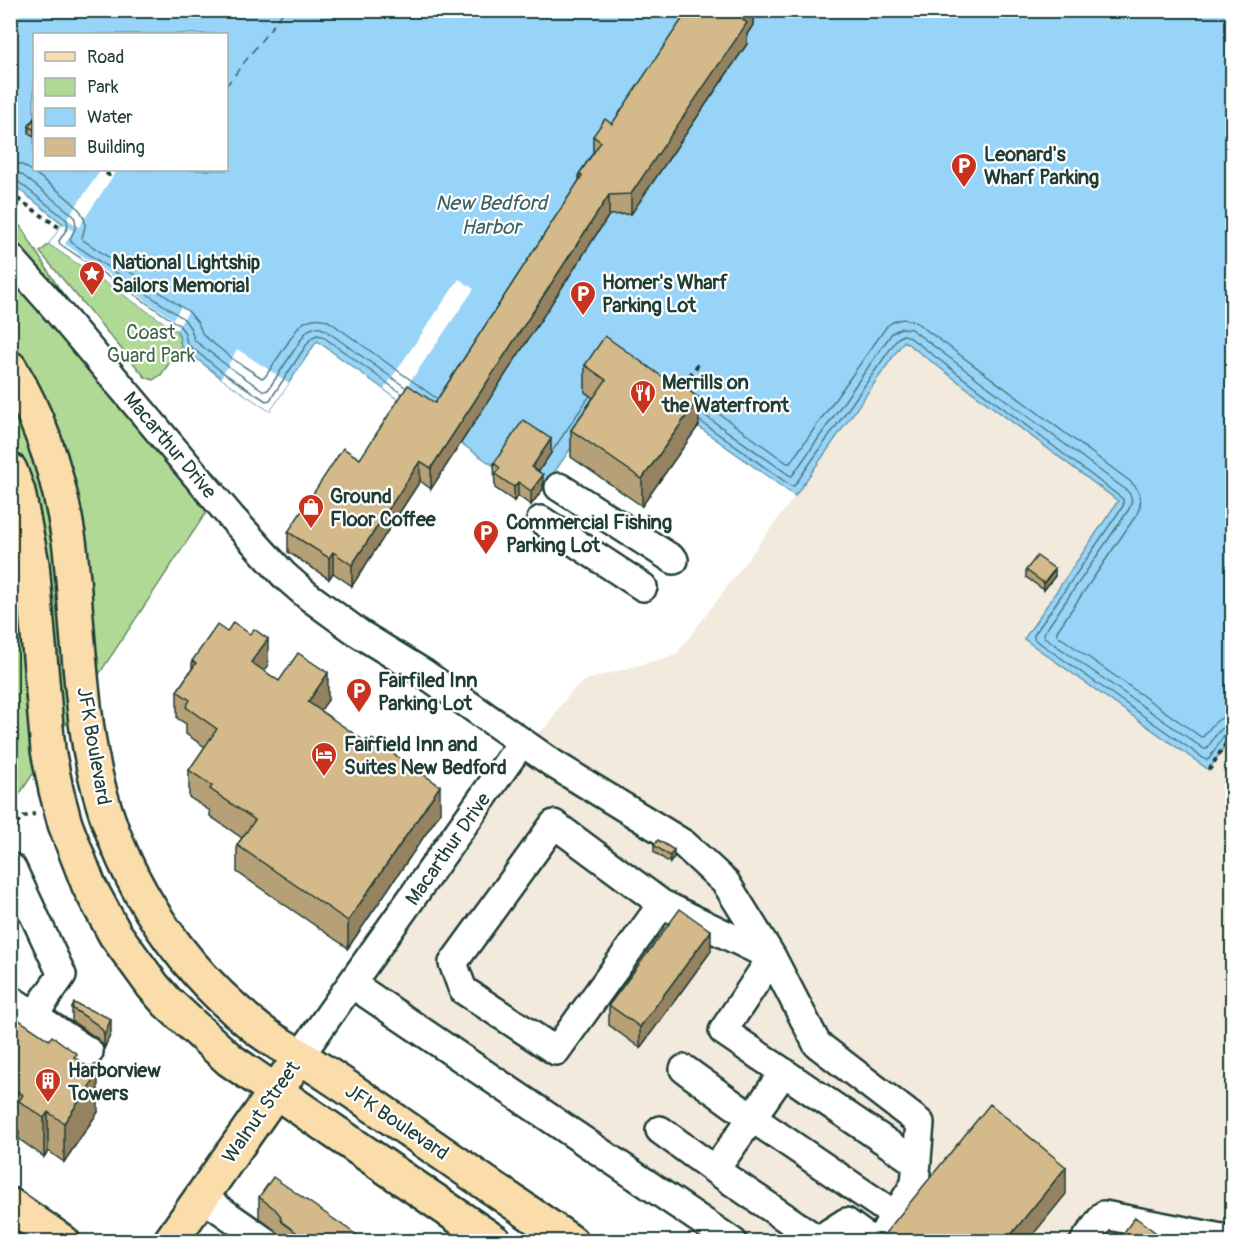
<svg xmlns="http://www.w3.org/2000/svg" width="1243" height="1252" font-family="Pangolin,sans-serif">
	<style>
		.built { fill: #f2eadc }
		.green { fill: #b1d996; stroke: #688b65; stroke-width: 1.5 }
		.water { fill: #97d4f8; stroke: #6798aa; stroke-width: 1.5; fill-rule: evenodd }
		.pier { fill: #fff }
		.lines { fill: none; stroke-linecap: round; stroke-linejoin: round }
		.shore { stroke: #4f7982; stroke-width: 1.5 }
		.ferry { stroke: #3d6365; stroke-width: 1.5; stroke-dasharray: 8 6; stroke-linecap: butt }
		.minor-casing { stroke: #1f3d34; stroke-width: 32 }
		.major-casing { stroke: #1f3d34; stroke-width: 38 }
		.path { stroke: #1f3d34; stroke-width: 4; stroke-dasharray: 4.5 4.5; stroke-linecap: butt }
		.minor { stroke: #fff; stroke-width: 27 }
		.major { stroke: #faddab; stroke-width: 33 }
		.wall { fill: #b6a077; stroke: #1f3d34; stroke-width: 1.5 }
		.shaded-wall { fill: #948261; stroke: #1f3d34; stroke-width: 1.5 }
		.building { fill: #d4ba8a; stroke: #1f3d34; stroke-width: 1.5 }
		.labels { text-anchor: middle; dominant-baseline: central; stroke-width: 4.5; stroke-linejoin: round; paint-order: stroke }
		.poi-label { font-size: 20px; font-weight: bold; fill: #1f3d34; stroke: #fff; text-anchor: start }
		.park-label { font-size: 20px; fill: #44644c; stroke: #fff }
		.street-label { font-size: 20px; fill: #1f3d34; stroke: #fff }
		.water-label { font-size: 21px; font-style: italic; fill: #3d6365; stroke: #fff }
	</style>
	<rect width="100%" height="100%" fill="#fff"/>
	<filter id="ink" filterUnits="userSpaceOnUse"><feTurbulence type="fractalNoise" baseFrequency=".0167" numOctaves="2"/><feDisplacementMap in="SourceGraphic" scale="12" xChannelSelector="R" yChannelSelector="G"/><feConvolveMatrix kernelMatrix="1 2 1 2 8 2 1 2 1" color-interpolation-filters="sRGB"/></filter>
	<g filter="url(#ink)">
		<path class="built" d="M1026,11L915,349L1119,501L1024,639L1209,770L1232,734V1241H733L352,984L522,742L548,726L560,706L573,690L586,680L676,655L795,496L721,444Z"/>
		<path class="green" d="M11,218L21,227L71,308L128,381L225,484L11,807Z
			M49,244L176,330L179,335L181,346L161,375L153,380L145,377L40,252Z"/>
		<path class="water" d="M10,11H1232V734L1209,770L1024,639L1118,501L904,341L795,496L721,443L623,372L538,496L418,414L317,341L270,411L221,378L181,346L179,335L176,330L49,244L63,224L11,183ZM34,34H226V170H34Z"/>
		<path class="pier" d="M101,170H117L79,227L67,219Z
			M63,224L73,231L65,244L128,287L137,275L147,281L138,295L173,319L181,307L188,312L176,330L49,244Z
			M459,279L474,289L398,399L384,389Z
			M237,349L289,383L270,411L221,378Z"/>
		<g class="lines">
			<path class="shore" d="M10,162L20,164L26,167C38,176 77,202 82,214C87,222 85,229 82,237L83,240L189,312L198,323L203,335L234,360L262,378L265,377L299,326C309,318 319,316 330,322L436,398
				M10,171L21,174L73,215C79,225 74,231 70,239L71,242L184,319L191,329L194,340L229,367L264,391L268,390L306,332C312,327 318,326 325,330L405,387
				M10,179L16,180L67,220L68,227L59,241L60,244L179,325L185,333L187,344L225,374L266,401L270,400L311,338L317,335L322,336L401,393
				M700,400L787,463H790L887,326C896,318 906,317 917,323L1131,482C1141,491 1143,502 1137,514L1057,631V635L1201,737L1204,736C1212,725 1218,716 1232,716
				M700,412L789,475L792,476L892,333L901,328L911,329L1126,490C1132,495 1133,502 1129,509L1044,633V637L1204,749H1207C1214,738 1219,726 1232,725
				M700,421L791,486H794L898,338L903,335L908,336L1123,499V506L1034,635V639L1206,760L1209,759L1225,734L1232,732
				M553,450L589,397"/>
			<path class="ferry" d="M226,86L285,10"/>
			<defs>
				<path id="minor" d="M10,257L49,301L231,517L284,575L308,596L360,634L425,674L555,765L684,844L726,883L772,957L817,1044L920,1123L915,1184L878,1242
					M559,487L674,560
					M541,520L643,587
					M10,867L12,868L62,975L34,1015
					M662,904L556,1051L463,990L453,963L554,824L662,904L772,957
					M772,957L723,1031L917,1163
					M352,984L733,1242
					M10,999L89,1052
					M300,1056L522,742
					M684,1069L752,1118L895,1215
					M784,1072L715,1170L818,1240L846,1222L873,1242
					M660,1130L715,1170
					M202,1197L266,1242
					M1084,1242L1104,1215L1232,1240V1242"/>
				<path id="major" d="M10,368C40,418 59,477 68,535C71,549 71,564 73,579C77,629 80,679 87,729C103,848 160,950 254,1026C267,1037 282,1045 296,1054C318,1068 339,1082 361,1097C431,1145 501,1193 571,1242
					M10,470L18,492L32,564L48,750L56,790L65,824L89,886L115,934L153,986L167,1002L230,1060L495,1242
					M10,1205L63,1242
					M170,1242L287,1075"/>
			</defs>
			<use href="#minor" class="minor-casing"/>
			<use href="#major" class="major-casing"/>
			<path class="path" d="M106,173L109,175L113,170
				M18,199L60,228
				M679,390L700,362
				M1209,770L1232,734
				M10,840C20,824 12,818 35,814"/>
			<use href="#minor" class="minor"/>
			<use href="#major" class="major"/>
		</g>
		<path class="wall" d="M753,10V25L747,34V44L631,214L609,215L431,489L420,481L352,586L333,573L329,579L288,552V532L360,459L435,403L579,181V174L593,153V136L612,124Z
			M34,118V137L29,133V126Z
			M585,365L699,425L642,506L571,457V430L593,398L585,392Z
			M551,453L538,472L543,489L531,505L518,496L514,501L495,488L494,463Z
			M1026,570L1055,576L1044,590L1026,577Z
			M192,661L268,666L264,671L279,681L328,700L320,710L440,813L348,948L237,872V845L242,838L210,816V811L189,797V770L205,747L186,734V724L177,718V691L192,669Z
			M654,845L674,857L670,863L654,852Z
			M711,951L640,1048L609,1025V1005Z
			M72,1008L111,1033L104,1049L103,1045L98,1039L72,1021Z
			M10,1014L77,1059L98,1112L64,1162L48,1151L44,1157L19,1139V1131L10,1125Z
			M259,1197L367,1242H281L280,1236L275,1230L259,1218Z"/>
		<path class="shaded-wall" d="M749,10H753V25L747,34V44L631,214V194Z
			M609,195V215L431,489V468Z
			M699,398V425L642,506V479Z
			M551,439V453L532,481V467Z
			M420,461V481L352,586V565Z
			M543,475V489L531,505V491Z
			M518,482V496L514,501V487Z
			M333,552V573L329,579V558Z
			M1055,569V576L1044,590V583Z
			M268,639V666L251,689V662Z
			M328,673V700L308,729V702Z
			M440,786V813L348,948V921Z
			M674,850V857L670,863V856Z
			M711,931V951L640,1048V1027Z
			M111,1019V1033L104,1049V1035Z
			M98,1074V1112L64,1162V1123Z
			M48,1112V1151L44,1157V1118Z
			M1066,1167V1194L1027,1242H1005Z"/>
		<path class="building" d="M688,10H749L743,20L747,23L631,194L609,195L431,468L420,461L352,565L333,552L329,558L288,532L343,448L360,459L408,385L435,403L582,176L579,174L601,142L593,136L605,119L612,124Z
			M34,118V130L29,126Z
			M605,336L667,380L669,377L699,398L642,479L571,430L606,380L585,365Z
			M523,420L551,439L532,467L543,475L531,491L518,482L514,487L495,474L500,468L494,463Z
			M1037,556L1055,569L1044,583L1026,570Z
			M233,622L250,634L254,629L268,639L251,662L279,681L298,653L328,673L308,702L369,744L372,739L440,786L348,921L237,845L255,820L210,789L212,786L189,770L217,729L186,707L190,700L177,691L196,663L192,661L217,625L227,632Z
			M658,840L674,850L670,856L654,845Z
			M680,909L711,931L640,1027L609,1005Z
			M74,1003L111,1019L104,1035L103,1031L98,1025L72,1008Z
			M10,1014L49,1040L52,1036L77,1054L74,1057L98,1074L64,1123L48,1112L44,1118L19,1101L23,1095L10,1086Z
			M990,1104L1066,1167L1005,1242H878Z
			M273,1177L367,1242H310L282,1222L280,1215L275,1209L259,1197Z
			M1135,1217L1168,1242H1117Z"/>
	</g>
	<defs>
		<symbol id="parking-pin" viewBox="-11 -11 22 30"><path d="M0 17L-7.5 6A9.5 9.5 0 1 1 7.5 6Z" fill="#c8321e" stroke="#fff"/><path d="M-3.5-5.5H1a3.5 3.5 0 0 1 0 7H-1V5.5H-3.5ZM-1-3.4V-.6H.8a1.4 1.4 0 0 0 0-2.8Z" fill="#fff"/></symbol>
		<symbol id="sight-pin" viewBox="-11 -11 22 30"><path d="M0 17L-7.5 6A9.5 9.5 0 1 1 7.5 6Z" fill="#c8321e" stroke="#fff"/><path d="M0-6L1.8-2.2L6-1.7L2.9 1.2L3.7 5.4L0 3.3L-3.7 5.4L-2.9 1.2L-6-1.7L-1.8-2.2Z" fill="#fff"/></symbol>
		<symbol id="restaurant-pin" viewBox="-11 -11 22 30"><path d="M0 17L-7.5 6A9.5 9.5 0 1 1 7.5 6Z" fill="#c8321e" stroke="#fff"/><path d="M-5-6h1v4h1v-4h1v4h1v-4h1v5L-1.5 .5V6h-2V.5L-5-1ZM5-6V6H3V1.5H1.5Q1.5-4 5-6Z" fill="#fff"/></symbol>
		<symbol id="shop-pin" viewBox="-11 -11 22 30"><path d="M0 17L-7.5 6A9.5 9.5 0 1 1 7.5 6Z" fill="#c8321e" stroke="#fff"/><path d="M-5-2.5h2.3a2.7 3.5 0 0 1 5.4 0H5L5.5 6h-11ZM-1.5-2.5h3a1.5 2.3 0 0 0-3 0Z" fill="#fff"/></symbol>
		<symbol id="hotel-pin" viewBox="-11 -11 22 30"><path d="M0 17L-7.5 6A9.5 9.5 0 1 1 7.5 6Z" fill="#c8321e" stroke="#fff"/><path d="M-6-4.5h1.5V1H6V5H4.5V3h-9V5H-6ZM-4 0a1.8 1.8 0 1 1 3.6 0ZM.5 0V-2.5h3Q6-2.5 6 0Z" fill="#fff"/></symbol>
		<symbol id="building-pin" viewBox="-11 -11 22 30"><path d="M0 17L-7.5 6A9.5 9.5 0 1 1 7.5 6Z" fill="#c8321e" stroke="#fff"/><path d="M-4-6H4V6H1V3H-1V6H-4ZM-2.5-4.3h1.7v1.8h-1.7ZM.8-4.3h1.7v1.8H.8ZM-2.5-1h1.7V.8h-1.7ZM.8-1h1.7V.8H.8Z" fill="#fff"/></symbol>
	</defs>
	<g fill-rule="evenodd">
		<use href="#parking-pin" x="949" y="151" width="30" height="40"/>
		<use href="#sight-pin" x="77" y="259" width="30" height="40"/>
		<use href="#parking-pin" x="568" y="279" width="30" height="40"/>
		<use href="#restaurant-pin" x="628" y="378" width="30" height="40"/>
		<use href="#shop-pin" x="296" y="492" width="30" height="40"/>
		<use href="#parking-pin" x="471" y="518" width="30" height="40"/>
		<use href="#parking-pin" x="344" y="676" width="30" height="40"/>
		<use href="#hotel-pin" x="309" y="740" width="30" height="40"/>
		<use href="#building-pin" x="33" y="1066" width="30" height="40"/>
	</g>
	<g class="labels">
		<g class="poi-label">
			<text x="984" y="154">Leonard's<tspan x="984" dy="23">Wharf Parking</tspan></text>
			<text x="112" y="262">National Lightship<tspan x="112" dy="23">Sailors Memorial</tspan></text>
			<text x="602" y="282">Homer's Wharf<tspan x="602" dy="23">Parking Lot</tspan></text>
			<text x="662" y="382">Merrills on<tspan x="662" dy="23">the Waterfront</tspan></text>
			<text x="330" y="496">Ground<tspan x="330" dy="23">Floor Coffee</tspan></text>
			<text x="506" y="522">Commercial Fishing<tspan x="506" dy="23">Parking Lot</tspan></text>
			<text x="378" y="680">Fairfiled Inn<tspan x="378" dy="23">Parking Lot</tspan></text>
			<text x="344" y="744">Fairfield Inn and<tspan x="344" dy="23">Suites New Bedford</tspan></text>
			<text x="68" y="1070">Harborview<tspan x="68" dy="23">Towers</tspan></text>
		</g>
		<g class="park-label">
			<text x="151" y="332">Coast<tspan x="151" dy="23">Guard Park</tspan></text>
		</g>
		<g class="street-label">
			<text transform="translate(170 445) rotate(50)">Macarthur Drive</text>
			<text transform="translate(94 746) rotate(80)">JFK Boulevard</text>
			<text transform="translate(448 849) rotate(-55)">Macarthur Drive</text>
			<text transform="translate(261 1112) rotate(-55)">Walnut Street</text>
			<text transform="translate(397 1122) rotate(34)">JFK Boulevard</text>
		</g>
		<g class="water-label">
			<text x="491" y="203">New Bedford<tspan x="491" dy="24">Harbor</tspan></text>
		</g>
	</g>
	<rect width="1243" height="1252" fill="none" stroke="#fff" stroke-width="36"/>
	<rect x="18" y="18" width="1207" height="1216" fill="none" stroke="#1f3d34" stroke-width="2" filter="url(#ink)"/>
	<rect x="33" y="33" width="195" height="138" fill="#ffffff" stroke="#a5b1ae" stroke-width="1.5"/>
	<rect x="45" y="52" width="30" height="9" fill="#faddab" stroke="#a5b1ae" stroke-width="1.5"/>
	<text x="87" y="63" font-size="18" fill="#1f3d34">Road</text>
	<rect x="45" y="78" width="30" height="18" fill="#b1d996" stroke="#a5b1ae" stroke-width="1.5"/>
	<text x="87" y="93" font-size="18" fill="#1f3d34">Park</text>
	<rect x="45" y="108" width="30" height="18" fill="#97d4f8" stroke="#a5b1ae" stroke-width="1.5"/>
	<text x="87" y="123" font-size="18" fill="#1f3d34">Water</text>
	<rect x="45" y="138" width="30" height="18" fill="#d4ba8a" stroke="#a5b1ae" stroke-width="1.5"/>
	<text x="87" y="153" font-size="18" fill="#1f3d34">Building</text>
</svg>
